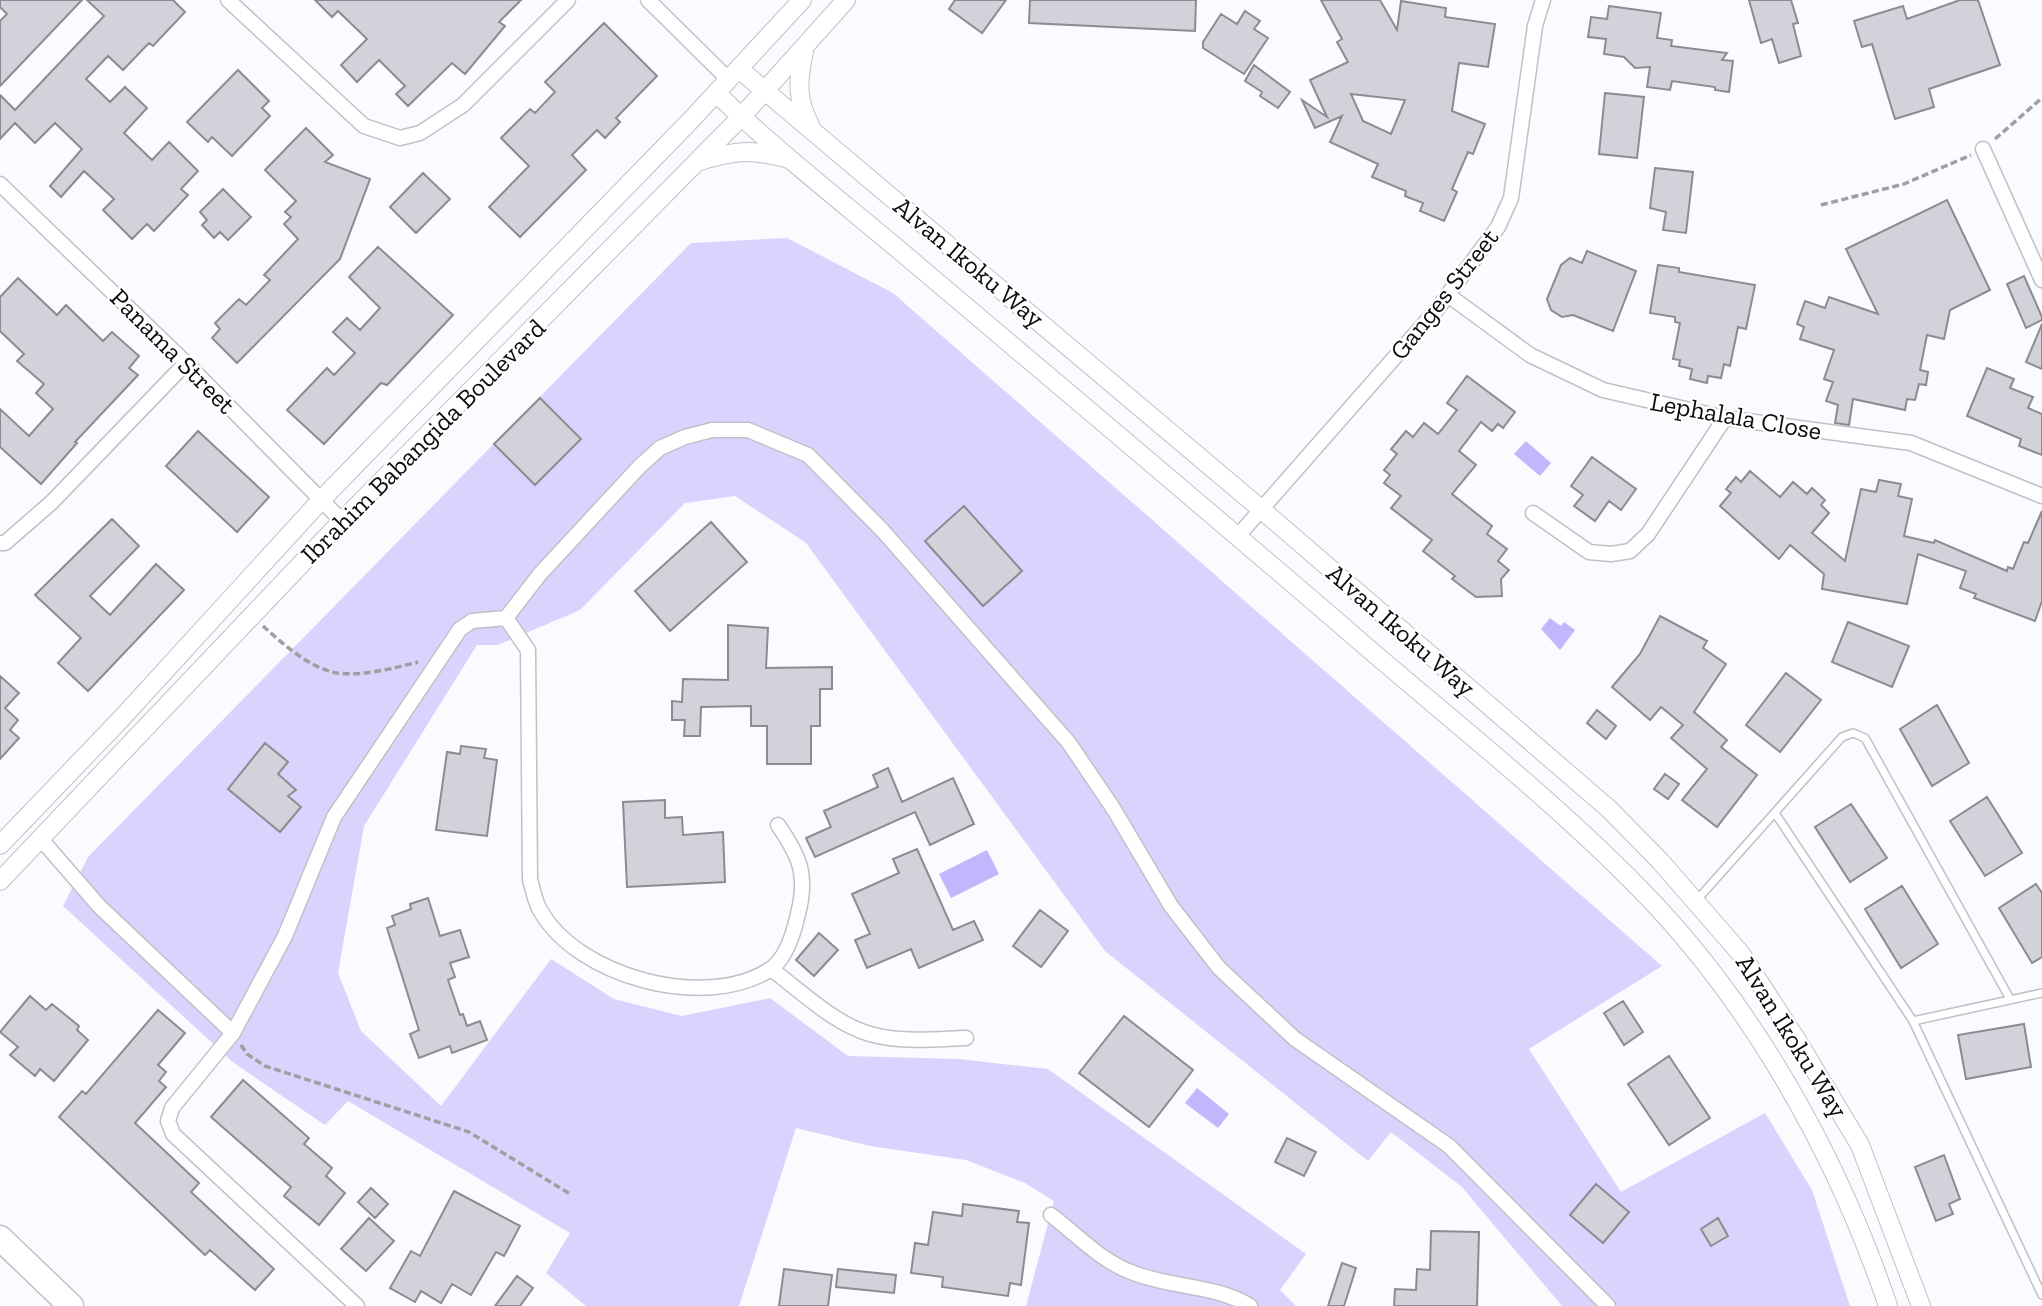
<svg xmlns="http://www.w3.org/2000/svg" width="2042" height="1306" font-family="'Zilla Slab',serif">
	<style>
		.green { fill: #dad3fd }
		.water { fill: #c3b6fd }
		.building { fill: #d3d2da; stroke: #8c8b93; stroke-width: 2; fill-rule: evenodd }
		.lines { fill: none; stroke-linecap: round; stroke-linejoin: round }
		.service-casing { stroke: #c1c0c8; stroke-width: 10 }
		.minor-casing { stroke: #c1c0c8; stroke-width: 17 }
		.tertiary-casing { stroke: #c1c0c8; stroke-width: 20 }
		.trunk-casing { stroke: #c1c0c8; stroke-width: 27 }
		.path { stroke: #9f9fa2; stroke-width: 3.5; stroke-dasharray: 7 3.5; stroke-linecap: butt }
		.service { stroke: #fff; stroke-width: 7 }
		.minor { stroke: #fff; stroke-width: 14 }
		.tertiary { stroke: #fff; stroke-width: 18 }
		.trunk { stroke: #fff; stroke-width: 24 }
		.labels { text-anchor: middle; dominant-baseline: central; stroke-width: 5; stroke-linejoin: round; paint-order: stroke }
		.street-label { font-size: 26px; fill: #0c0c0e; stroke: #fff }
	</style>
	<rect width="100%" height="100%" fill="#fafaff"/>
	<path class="green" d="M787,238L893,293L1662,966L1529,1049L1621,1192L1765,1113L1812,1190L1850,1306H1562L1462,1187L1391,1132L1368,1161L1105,951L806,543L735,496L685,503L580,610L498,645H477L364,826L338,973L361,1031L441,1106L551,959L614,999L682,1016L770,998L848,1056L958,1059L1048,1069L1306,1254L1280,1290L1296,1306H1026L1054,1201L1025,1183L966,1160L870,1146L796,1128L739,1306H586L546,1273L570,1233L348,1101L325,1125L234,1063L63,906L88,857L691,243Z"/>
	<path class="water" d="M1526,441L1551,463L1540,476L1514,454Z
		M1550,618L1561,626L1564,622L1575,630L1560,650L1541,629Z
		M987,850L999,874L951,898L939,874Z
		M1197,1088L1229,1114L1218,1128L1185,1103Z"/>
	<path class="building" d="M0,0H82L0,86V21L7,14L0,7Z
		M87,0H173L185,12L153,46L149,43L123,70L108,56L86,79L110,102L125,87L147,108L124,133L152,160L169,142L198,171L181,189L188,195L154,231L147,224L132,239L103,210L114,199L84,171L61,197L50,186L82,149L55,123L35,143L15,123L0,139V95L15,110L104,16Z
		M315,0H521L499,22L505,26L465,74L452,63L408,106L396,94L405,86L379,60L357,82L341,65L367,39L338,11L332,17Z
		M955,0H1006L982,33L949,9Z
		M1030,0H1196L1195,31L1029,23Z
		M1321,0H1380L1397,30L1401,1L1446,8L1445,17L1495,24L1488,67L1459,63L1452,111L1485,124L1473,154L1468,152L1452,189L1457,192L1444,221L1420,211L1423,203L1405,196L1406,191L1372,177L1378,164L1330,142L1342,116L1315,128L1302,100L1327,117L1310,80L1348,62L1337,42L1342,39ZM1351,94L1405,100L1391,134L1363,121Z
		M1749,0H1791L1798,23L1793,24L1801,56L1779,63L1772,39L1761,43Z
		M1960,0H1978L2000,65L1929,89L1934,107L1895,119L1872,44L1862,47L1854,21L1903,6L1907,19Z
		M1609,6L1661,13L1657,38L1672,40L1671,46L1727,53L1722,60L1733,61L1729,92L1715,90V87L1672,81L1670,90L1647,87L1650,67L1635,68L1624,57L1604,54L1606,39L1588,37L1591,17L1607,19Z
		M1245,11L1260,21L1254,29L1268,38L1244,74L1203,48V42L1221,14L1237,24Z
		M604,23L657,76L616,118L620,122L605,138L597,130L572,155L586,170L520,237L489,207L529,166L501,138L530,109L535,113L555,92L545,82Z
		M1254,65L1290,92L1278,108L1260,96L1262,92L1245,81Z
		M238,70L269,101L262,108L270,116L232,156L212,137L208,142L187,122Z
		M1605,93L1644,97L1637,158L1599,154Z
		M306,128L333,155L325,162L370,179L340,259L237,363L212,338L220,329L215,323L239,299L246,305L270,280L264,275L298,239L284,224L291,217L285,212L296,201L265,170Z
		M1655,168L1693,172L1686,233L1663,230L1666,212L1650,208Z
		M423,173L450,199L416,233L390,207Z
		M223,189L251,217L228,240L220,232L214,238L202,225L207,220L200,212Z
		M1947,200L1990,290L1950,310L1944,339L1927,335L1920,370L1928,372L1926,385L1919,384L1915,400L1907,399L1905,410L1853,399L1849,425L1835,423L1838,405L1826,401L1833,382L1824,379L1834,350L1800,339L1804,327L1797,324L1805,301L1825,308L1829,297L1878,314L1846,249Z
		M378,247L453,315L387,385L381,383L324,444L287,410L327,368L334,375L355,353L333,332L347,318L360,330L380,308L349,277Z
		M1587,251L1636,271L1613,331L1573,315L1562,317L1551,310L1547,299L1561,265L1570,258L1582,263Z
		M1658,265L1679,268V272L1755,285L1746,329L1738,327L1730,366L1724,364L1721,378L1708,376L1707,383L1690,379L1692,369L1679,366L1680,360L1673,359L1680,323L1675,322V317L1650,313Z
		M2024,276L2042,317V320L2026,328L2007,284Z
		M18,278L57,315L66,305L103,341L112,332L139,356L129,368L138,375L75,442L77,443L41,484L0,447V409L29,436L53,409L36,393L44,384L17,361L24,354L0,331V297Z
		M2042,324V369L2026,362Z
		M1987,368L2014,379L2010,388L2033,397L2028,408L2042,414V455L2019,446L2021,439L1967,416Z
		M1467,376L1515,412L1503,428L1498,424L1492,431L1481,422L1459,451L1476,465L1452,494L1492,526L1487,534L1507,549L1498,561L1509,570L1501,579L1502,596L1476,597L1452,579L1455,576L1423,551L1432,540L1391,508L1401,496L1384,483L1390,475L1384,470L1397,454L1391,449L1406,431L1413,437L1424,423L1438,434L1457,410L1447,403Z
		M540,398L581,439L535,485L494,444Z
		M198,431L269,497L237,532L166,466Z
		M1592,457L1636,489L1621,510L1609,501L1595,521L1574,506L1583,495L1571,486Z
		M1750,471L1780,497L1793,482L1807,494L1812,488L1825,500L1821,505L1829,513L1812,533L1845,561L1861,489L1876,492L1879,480L1901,484L1898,496L1912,499L1904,536L1934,543L1935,540L2007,571L2008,567L2013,569L2024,542L2028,543L2042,511V601L2035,621L1974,598L1976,594L1960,588L1966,571L1918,554L1907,604L1822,589L1824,574L1790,545L1779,559L1720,506L1731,493L1726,489L1736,477L1741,482Z
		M964,506L1022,571L983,606L925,541Z
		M112,519L139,546L90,596L110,615L156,564L184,590L88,691L58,663L81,638L35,595Z
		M711,522L747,562L670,631L635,591Z
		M1660,616L1707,641L1703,648L1726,664L1694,712L1727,740L1721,747L1757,775L1717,827L1682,800L1707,769L1671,738L1683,725L1661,707L1650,720L1612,687L1640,654Z
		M1848,622L1909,646L1892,687L1832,662Z
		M728,625L768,628L766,668L832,667V689H820V726H811V764H767V726H751V706L701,707L700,736H684L685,720H672V701L682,702L683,679L728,680Z
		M1786,673L1821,700L1780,752L1746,725Z
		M0,676L19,693L5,708L18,720L10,730L19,738L0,759Z
		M1937,705L1969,763L1932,786L1900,729Z
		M1597,710L1616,726L1606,739L1587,723Z
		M265,743L288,762L278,774L296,790L288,796L301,807L280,832L228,789Z
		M461,746L486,749L484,758L497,760L487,836L436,830L447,752L460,754Z
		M888,768L902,802L953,778L974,824L930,845L915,812L815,857L806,838L831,827L824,811L878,787L873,775Z
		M1665,774L1679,784L1668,799L1654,789Z
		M1987,797L2022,853L1985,876L1950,821Z
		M665,800V818L682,817L683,835L723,832L725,882L627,887L623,802Z
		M1851,804L1887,858L1850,882L1815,827Z
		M917,849L953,930L974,921L983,940L919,968L911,949L867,968L855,940L870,934L852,894L899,873L893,859Z
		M2036,884L2042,893V957L2032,963L1999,908Z
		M1902,886L1938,944L1901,968L1865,909Z
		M428,898L440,936L460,930L469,957L450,963L455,977L448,980L460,1015L463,1014L467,1026L480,1021L487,1040L452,1053L450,1046L419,1058L410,1034L419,1030L387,928L395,925L392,916L411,909L410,904Z
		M1040,910L1068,931L1041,967L1013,946Z
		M819,933L838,950L814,976L796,960Z
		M30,996L46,1010L52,1004L79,1026L77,1030L88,1040L54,1081L40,1069L35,1076L10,1055L18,1047L0,1032Z
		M1623,1001L1643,1032L1624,1045L1604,1013Z
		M158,1010L185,1033L158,1065L166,1072L159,1081L166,1087L135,1123L199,1183L191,1192L274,1269L255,1290L210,1250L205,1255L59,1117L82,1091L86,1094Z
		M1124,1016L1193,1070L1149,1127L1079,1073Z
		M2024,1024L2031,1067L1966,1079L1958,1035Z
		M1669,1056L1710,1118L1669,1145L1628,1084Z
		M243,1080L309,1138L304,1144L332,1168L326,1176L345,1193L319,1225L284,1196L291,1187L211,1117Z
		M1287,1138L1316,1152L1304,1176L1275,1162Z
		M1944,1155L1960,1199L1949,1204L1953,1214L1936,1221L1915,1167Z
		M1596,1184L1629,1212L1603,1243L1570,1215Z
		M371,1188L388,1204L375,1218L358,1202Z
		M454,1191L520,1226L504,1256L496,1252L471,1295L452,1284L441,1303L421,1291L415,1302L390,1288L411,1251L420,1256Z
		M963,1204L1019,1211L1017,1222L1029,1223L1021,1285L1010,1283L1008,1296L942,1287L943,1277L911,1273L915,1243L928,1245L933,1212L962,1216Z
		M369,1218L394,1241L366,1271L341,1249Z
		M1718,1218L1728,1236L1711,1246L1701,1229Z
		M1431,1231L1479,1232L1477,1306H1394L1395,1289L1416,1290L1417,1269L1430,1270Z
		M1342,1263L1356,1268L1344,1306H1328Z
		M784,1269L832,1275L828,1306H779Z
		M838,1269L896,1275L894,1293L836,1287Z
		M517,1276L533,1288L520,1306H495Z"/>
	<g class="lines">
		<defs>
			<path id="service" d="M1775,813L1913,1021L2042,1295
				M1696,901L1842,737L1853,733L1865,738L2010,999
				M1913,1021L2042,993"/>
			<path id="minor" d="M228,0L364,126L400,138L420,133L463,105L568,0
				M648,0L728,79
				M1983,149L2042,280
				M0,184L186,363L342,521
				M1448,295L1530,355L1603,390L1725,418L1911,443L2042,496
				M1533,513L1589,552L1611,554L1630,551L1648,534L1725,418
				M1237,537L1438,308L1498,227L1511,198L1535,26L1543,0
				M0,543H5L52,502L186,363
				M506,618L540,574L640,466L660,448L685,437L712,430H748L808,455L883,531L1069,743L1113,808L1171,906L1219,968L1295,1039L1449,1146L1608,1306
				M40,838L99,906L233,1033
				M771,969C801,991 834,1024 870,1034C901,1043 935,1039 966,1038
				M1051,1215C1076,1234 1101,1261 1131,1272C1169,1288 1214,1284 1250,1306
				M357,1306L173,1134L168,1121L172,1108L233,1033L285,936L334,817L460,629L472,621L506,618L528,650L530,880C533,889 535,902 540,910C577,977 705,1011 769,970C786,960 794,932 798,914C808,875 800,857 778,825"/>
			<path id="tertiary" d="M804,51C798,79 796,99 810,125
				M739,69L1262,510L1609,809L1661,862L1741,954L1798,1042L1860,1145L1921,1306
				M716,93C780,154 851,209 918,266C1067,392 1216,517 1363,644C1456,724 1554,801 1640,889C1752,1003 1837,1155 1888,1306
				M700,161C737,150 752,149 789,159
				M0,845L120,720L322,499L691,120L802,0
				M0,881L342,521L742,116L846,0"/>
			<path id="trunk" d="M0,1238L71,1306"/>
		</defs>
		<use href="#service" class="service-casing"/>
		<use href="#minor" class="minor-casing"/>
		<use href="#tertiary" class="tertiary-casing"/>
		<use href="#trunk" class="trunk-casing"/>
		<path class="path" d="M1995,139L2042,98
			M1821,205L1904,184L1971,155
			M263,626C282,643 306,665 332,672C356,678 395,668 418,662
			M241,1045L247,1054L265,1066L469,1132L570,1194"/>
		<use href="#service" class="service"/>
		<use href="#minor" class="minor"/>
		<use href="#tertiary" class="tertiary"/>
		<use href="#trunk" class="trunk"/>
	</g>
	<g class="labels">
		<g class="street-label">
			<text transform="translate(969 262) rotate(40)">Alvan Ikoku Way</text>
			<text transform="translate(1444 294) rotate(-52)">Ganges Street</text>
			<text transform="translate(173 351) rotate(45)">Panama Street</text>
			<text transform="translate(1736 416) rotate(10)">Lephalala Close</text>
			<text transform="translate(423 441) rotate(-45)">Ibrahim Babangida Boulevard</text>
			<text transform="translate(1401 630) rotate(41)">Alvan Ikoku Way</text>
			<text transform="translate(1792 1036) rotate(58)">Alvan Ikoku Way</text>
		</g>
	</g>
</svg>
